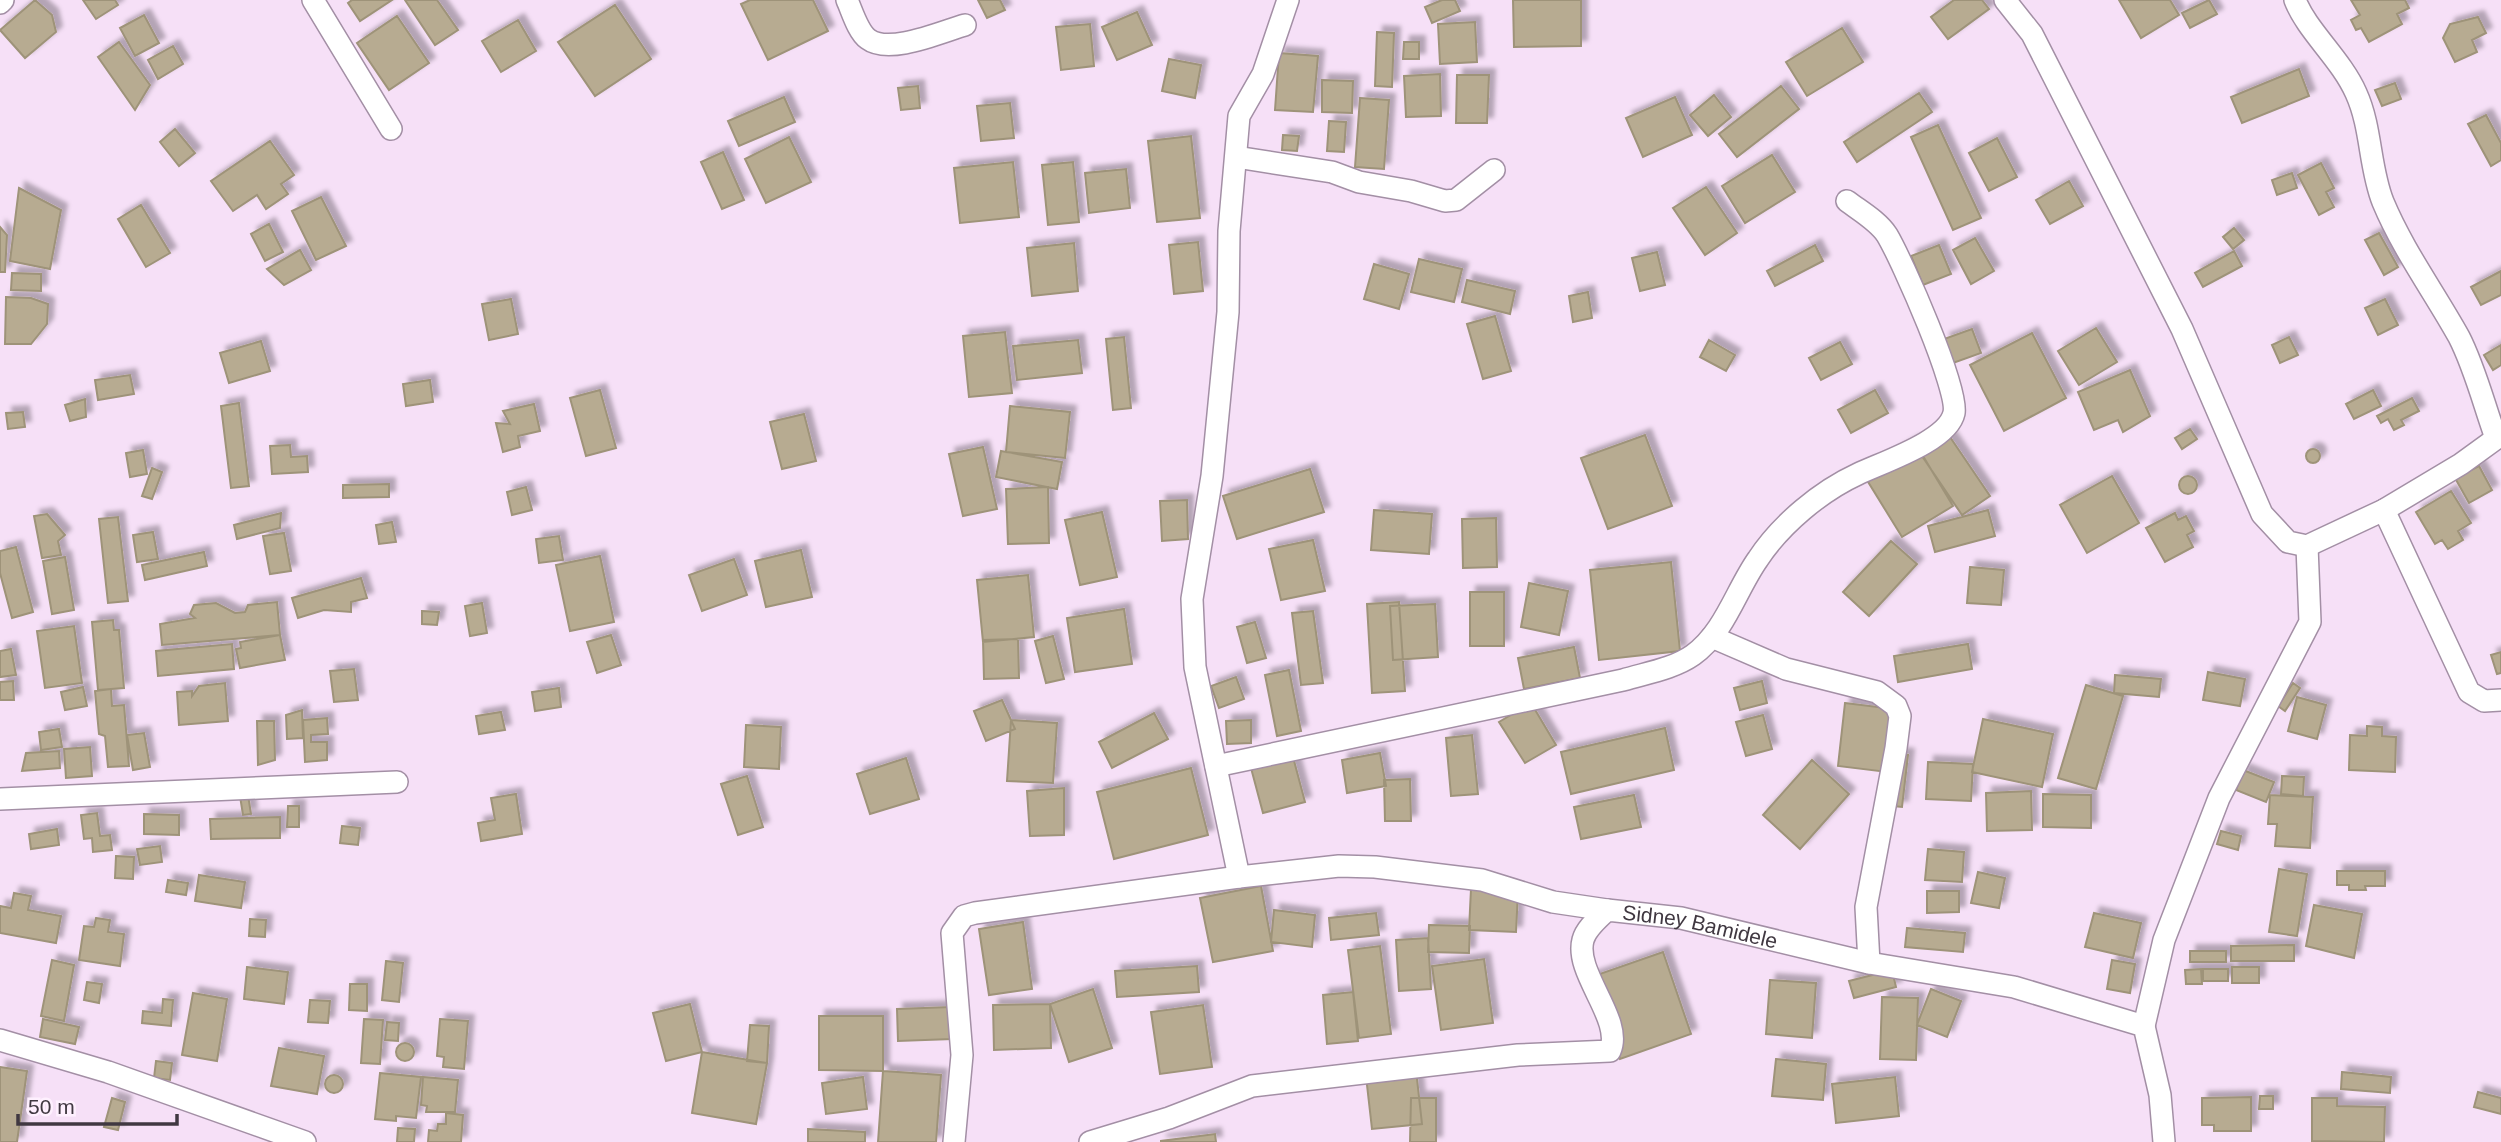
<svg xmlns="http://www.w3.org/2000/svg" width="2501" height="1142" font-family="Arial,sans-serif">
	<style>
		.building { fill: #b7ab91; stroke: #9e9379; stroke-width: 2; filter: url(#shadow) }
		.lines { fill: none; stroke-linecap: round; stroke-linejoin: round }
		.minor-casing { stroke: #a38fa5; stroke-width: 24 }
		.minor { stroke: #fff; stroke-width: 21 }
		.labels { text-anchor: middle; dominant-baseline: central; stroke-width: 5; stroke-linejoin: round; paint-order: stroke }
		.street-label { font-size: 21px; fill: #403841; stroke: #fef0fe }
	</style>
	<defs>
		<filter id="shadow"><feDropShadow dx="6" dy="-6" stdDeviation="2" flood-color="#0004"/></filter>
	</defs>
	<rect width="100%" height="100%" fill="#f6e0f7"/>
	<path class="building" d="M35,0L52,15L56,32L25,58L0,30Z
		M83,0H115L118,5L96,19Z
		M352,0H392L360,21L348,3Z
		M405,0H437L458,30L435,45Z
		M750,0H813L828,31L768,60L741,4Z
		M978,0H1000L1005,10L987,18Z
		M1442,0H1455L1460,11L1432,23L1425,7Z
		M1513,0H1581V46L1514,47Z
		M1954,0H1982L1989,9L1948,39L1931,17Z
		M2119,0H2170L2179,15L2141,38Z
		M2209,0L2217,14L2190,28L2182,13Z
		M2351,0H2405L2409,8L2397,14L2402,24L2369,42L2361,28L2356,30L2351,20L2360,15Z
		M615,5L651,59L595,96L558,42Z
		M1137,12L1152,45L1117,60L1102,27Z
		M144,15L159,43L135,56L120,28Z
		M397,16L429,63L389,90L357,43Z
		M2478,17L2486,33L2472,40L2477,52L2455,62L2443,38L2450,24Z
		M518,20L536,51L501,72L482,41Z
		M1475,22L1477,62L1440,64L1438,24Z
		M1090,24L1094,66L1061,70L1056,27Z
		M1842,28L1863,62L1807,96L1786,62Z
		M1377,32L1394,33L1392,87L1375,86Z
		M119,42L150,85L135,110L98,57Z
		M1404,42H1419V59H1403Z
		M173,46L183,64L158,79L148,60Z
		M1279,53L1318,56L1313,112L1275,110Z
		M1169,59L1201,65L1195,98L1162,91Z
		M2299,69L2309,96L2242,123L2231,97Z
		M1440,74L1441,116L1406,117L1404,76Z
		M1457,75H1489L1487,123H1456Z
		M1322,80L1353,81L1352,113L1322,112Z
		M2395,83L2401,99L2382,106L2375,90Z
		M918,86L920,108L901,110L898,88Z
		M1781,86L1799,109L1737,157L1719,134Z
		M1919,93L1932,112L1857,162L1844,142Z
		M1714,95L1731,117L1708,136L1690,115Z
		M784,97L795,122L739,146L728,121Z
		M1675,97L1692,135L1643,157L1626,118Z
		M1360,98L1389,100L1384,169L1355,167Z
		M1010,103L1014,138L981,141L977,106Z
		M2486,115L2501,143V160L2491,166L2468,124Z
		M1329,121L1346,122L1344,152L1327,151Z
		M1938,125L1981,218L1953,230L1911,137Z
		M175,129L195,153L179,166L160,142Z
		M1283,135L1299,136L1297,151L1282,150Z
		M1191,136L1200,218L1157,222L1148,141Z
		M789,137L811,182L766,203L745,159Z
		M1997,138L2017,177L1989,191L1969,153Z
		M270,141L294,175L281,184L288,194L266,209L257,195L233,211L211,181Z
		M723,152L744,200L722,209L701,162Z
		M1772,155L1795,192L1745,223L1722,186Z
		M1013,162L1019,217L960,223L954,168Z
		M1073,162L1079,222L1048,225L1042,165Z
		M2321,163L2334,188L2326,192L2334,207L2319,215L2298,175Z
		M1126,169L1130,208L1089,213L1085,173Z
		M2292,173L2297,188L2277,195L2272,180Z
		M2069,181L2083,206L2050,224L2036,200Z
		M1706,187L1737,233L1705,255L1673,208Z
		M19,188L61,210L50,269L10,261Z
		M321,197L346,246L316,260L292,211Z
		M141,205L170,253L146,267L118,219Z
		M269,224L283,252L265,261L251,234Z
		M0,227L7,235L5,272H0Z
		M2234,228L2244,240L2233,249L2223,237Z
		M2379,233L2398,267L2384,275L2365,240Z
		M1975,238L1994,271L1971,284L1953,250Z
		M1198,242L1203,291L1174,294L1169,245Z
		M1074,243L1078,291L1032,296L1027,248Z
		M1815,245L1823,261L1775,286L1767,271Z
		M1939,245L1951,274L1923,285L1911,256Z
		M300,250L311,270L284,285L267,269Z
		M2234,251L2242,266L2203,287L2195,273Z
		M1657,252L1665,285L1640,291L1632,258Z
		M1419,259L1462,269L1454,302L1411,292Z
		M1374,264L1409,274L1399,309L1364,299Z
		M2501,271V295L2481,305L2471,287Z
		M12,273L41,274V291L11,290Z
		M1467,280L1515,291L1510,314L1462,302Z
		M1588,292L1592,318L1573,322L1569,296Z
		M6,297L31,298L48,304L47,324L31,344H5Z
		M511,299L518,334L489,340L482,304Z
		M2385,299L2398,325L2378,335L2365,308Z
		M1495,316L1511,371L1483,379L1467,324Z
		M2096,328L2117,362L2079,385L2058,351Z
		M1972,329L1981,353L1953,363L1944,339Z
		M1005,332L1012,393L969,397L963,336Z
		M2032,333L2066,398L2004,431L1970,365Z
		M1124,337L1131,408L1113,410L1106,339Z
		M2289,337L2298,355L2280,363L2272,345Z
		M1078,340L1082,373L1017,380L1013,346Z
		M1709,340L1735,355L1726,371L1700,357Z
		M261,341L270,371L229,383L220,353Z
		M1840,342L1852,364L1821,380L1809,358Z
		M2501,345V365L2493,370L2484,355Z
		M2130,370L2150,416L2123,432L2118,420L2094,430L2078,392Z
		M130,375L134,394L98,400L95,380Z
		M430,380L433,402L406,406L403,384Z
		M600,390L616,448L586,456L570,398Z
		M1875,390L1888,413L1851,433L1838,410Z
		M2373,390L2381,406L2354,419L2346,404Z
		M2412,398L2419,411L2401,420L2404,425L2394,430L2388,419L2381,423L2377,416Z
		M85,399L86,417L70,421L65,405Z
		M239,403L249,486L231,488L221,406Z
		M534,404L540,431L518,436L520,447L503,452L496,423L510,424L503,411Z
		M1010,406L1070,412L1065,458L1006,452Z
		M23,412L25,427L8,429L6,413Z
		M804,414L816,461L782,469L770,422Z
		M2190,429L2197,439L2182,449L2175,438Z
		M1645,435L1672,506L1608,529L1581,458Z
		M1950,437L1990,496L1962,515L1922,456Z
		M1914,441L1953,506L1902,537L1862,472Z
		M290,445L291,457L307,456L308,472L272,474L270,446Z
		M983,447L997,509L963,516L949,454Z
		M2306 456a7 7 0 1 1 14 0a7 7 0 1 1-14 0Z
		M143,450L147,474L130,477L126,453Z
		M1001,451L1062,462L1057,489L996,477Z
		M2479,466L2492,490L2469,503L2455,478Z
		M152,468L162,472L152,499L142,496Z
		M1310,469L1324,512L1237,539L1223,496Z
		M2179 485a9 9 0 1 1 18 0a9 9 0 1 1-18 0Z
		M2112,476L2139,523L2087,553L2060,505Z
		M389,484V497L343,498V485Z
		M526,487L532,510L512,515L507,492Z
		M1048,487L1049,543L1008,544L1006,489Z
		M2451,491L2471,523L2458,531L2463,540L2448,549L2442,540L2435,544L2416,512Z
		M1187,500L1188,539L1162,541L1160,501Z
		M1374,510L1432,514L1429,554L1371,550Z
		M1988,510L1995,536L1935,552L1928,526Z
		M1102,512L1117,577L1080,585L1065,520Z
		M281,513L280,528L237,539L234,525Z
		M2175,513L2178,520L2186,516L2194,531L2187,535L2193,547L2165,562L2146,528Z
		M47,514L65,535L58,541L61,555L42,558L34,516Z
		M118,517L128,601L108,603L99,519Z
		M1496,518L1497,567L1463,568L1462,519Z
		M392,522L396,542L379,544L376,525Z
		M153,532L158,559L137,562L133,535Z
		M284,533L291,571L270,574L263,536Z
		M559,536L563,560L539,563L536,539Z
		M1313,540L1325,591L1281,600L1269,549Z
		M1891,541L1917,564L1869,616L1843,592Z
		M16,547L33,612L12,618L0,573V551Z
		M801,550L812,597L766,607L755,561Z
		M204,552L207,566L145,580L142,565Z
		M600,556L614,622L570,631L556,565Z
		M65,557L74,610L52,614L43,561Z
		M734,559L747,595L702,611L689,575Z
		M1671,562L1680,651L1599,660L1590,570Z
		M1970,567L2004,570L2001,605L1967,603Z
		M1028,575L1034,637L983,642L977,580Z
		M361,578L367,598L351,602V612L324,610L298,618L292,598Z
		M1529,583L1568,591L1559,635L1521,627Z
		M1470,592H1504V646H1470Z
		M277,602L280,635L162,645L160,624L195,618L190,614L194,605L216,603L235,613L245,612L248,605Z
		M1399,602L1405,691L1372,693L1367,604Z
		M482,603L487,633L470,636L465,606Z
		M1435,604L1438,657L1393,660L1390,606Z
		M1124,609L1132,664L1075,672L1067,618Z
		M422,611L439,612L437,625L422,624Z
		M1313,611L1323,683L1301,685L1292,613Z
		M113,620L114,630H119L124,688L98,690L92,622Z
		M1255,622L1266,658L1247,663L1237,627Z
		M74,626L82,683L45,688L37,631Z
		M280,635L285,660L240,668L236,649L241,648L240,642Z
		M611,635L621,665L597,673L587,642Z
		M1053,636L1064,679L1046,683L1035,641Z
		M1018,639L1019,678L984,679L983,640Z
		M232,644L234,669L158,676L156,651Z
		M1968,644L1972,669L1898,682L1894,656Z
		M1574,647L1580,678L1524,689L1518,658Z
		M11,649L16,675L0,677V651Z
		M2501,652V673L2497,674L2491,655Z
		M354,669L358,700L334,702L330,671Z
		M1289,670L1301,731L1277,736L1265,675Z
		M2208,672L2245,679L2240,706L2203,700Z
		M2115,675L2161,679L2159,697L2114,693Z
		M1236,677L1244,699L1219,708L1211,686Z
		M13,681L14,700H0V682Z
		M1762,681L1767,703L1740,710L1734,688Z
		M225,683L228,721L179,725L177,692L192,691V696L199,686Z
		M2293,683L2300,688L2285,711L2278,706Z
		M2086,685L2123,696L2096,789L2058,778Z
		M83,687L87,706L65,710L61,692Z
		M559,688L561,707L535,711L532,692Z
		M111,689L112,706L124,705L129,766L108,767L105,736L99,734L95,691Z
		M2297,697L2326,705L2317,739L2288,731Z
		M1002,700L1015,729L986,741L974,711Z
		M1531,703L1556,745L1525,763L1499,722Z
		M1845,703L1894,709L1887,772L1838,766Z
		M302,710L303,738L287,739L286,715Z
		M501,712L505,730L479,734L476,716Z
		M1154,713L1168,739L1112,768L1099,742Z
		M1763,715L1772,749L1746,756L1736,722Z
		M327,718L328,734L311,735V742H327V760L305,762L303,720Z
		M1983,719L2053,734L2042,787L1972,772Z
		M1011,720L1057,723L1053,783L1007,781Z
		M1251,720V743L1227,744L1226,721Z
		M257,721H274L275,760L258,765Z
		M746,725L781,727L779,769L744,767Z
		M2367,726L2382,727V736L2396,737L2395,772L2349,770L2350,735L2367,736Z
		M1665,728L1674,770L1571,794L1561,752Z
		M59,729L62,747L41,750L39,732Z
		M144,733L150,767L133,770L127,735Z
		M1472,735L1478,794L1451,796L1446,738Z
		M90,747L92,776L66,778L64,749Z
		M59,751L60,768L22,771L26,753Z
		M1380,753L1386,786L1347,793L1342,760Z
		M1889,753L1908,755L1902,807L1883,805Z
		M1293,757L1305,802L1263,813L1251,768Z
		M906,758L919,799L870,814L857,774Z
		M1812,760L1849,794L1800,849L1763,815Z
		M1928,762L1973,764L1971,801L1926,799Z
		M1191,768L1208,835L1114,859L1097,792Z
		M2243,770L2274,782L2266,802L2236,790Z
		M747,776L763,827L738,835L721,784Z
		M2282,776L2304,777L2303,796L2281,794Z
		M1410,779L1411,821H1385L1384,780Z
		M1064,788V835L1030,836L1027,791Z
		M2031,791L2032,830L1987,831L1986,793Z
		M516,794L522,834L481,841L478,823L495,820L491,798Z
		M2043,794L2091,795V828L2043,827Z
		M248,795L251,814L243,815L240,796Z
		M1634,795L1641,827L1581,839L1574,807Z
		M2270,795L2313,797L2310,848L2275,846L2277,824H2268Z
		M288,806H299V827H287Z
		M97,813L100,836L110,835L112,850L93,852L92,838L84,839L81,815Z
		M144,814L179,815V835L144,834Z
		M280,817V838L211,839L210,819Z
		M342,826L360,828L358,845L340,843Z
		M57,829L59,845L31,849L29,834Z
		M2221,831L2241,836L2238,850L2217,844Z
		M160,846L162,862L140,865L137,849Z
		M1928,849L1964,852L1962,882L1925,880Z
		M116,856L134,857L133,879L115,878Z
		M2279,869L2307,874L2297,936L2269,932Z
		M2337,871H2385V886H2365L2366,890H2349V885H2337Z
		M1978,872L2005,878L1999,908L1971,903Z
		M199,875L245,882L241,908L195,901Z
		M168,880L188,883L186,895L166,892Z
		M1261,886L1273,951L1213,962L1200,898Z
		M1471,889L1518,892L1516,932L1469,930Z
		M1927,891H1959V912L1927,913Z
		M14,893L31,896L28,910L61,916L56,943L0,933V906L11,908Z
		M2314,905L2362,914L2354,958L2306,946Z
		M1274,910L1315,915L1312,947L1271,942Z
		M1376,913L1379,935L1331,940L1329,918Z
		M2094,913L2141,923L2133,958L2085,947Z
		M96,918L110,920L108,932L124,934L120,966L79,960L84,926L94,927Z
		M250,919L266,920L265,937L249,936Z
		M1023,922L1032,989L989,995L979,929Z
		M1429,925L1470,926L1469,953L1428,952Z
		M1907,928L1965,933L1963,952L1905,947Z
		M1428,938L1431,989L1399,991L1396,940Z
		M2294,945V961H2231V946Z
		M1380,946L1391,1034L1359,1038L1348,950Z
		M2190,951H2226V962H2190Z
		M1663,952L1691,1034L1620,1059L1591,977Z
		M1484,959L1493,1023L1441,1030L1432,966Z
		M52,960L74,965L64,1021L41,1016Z
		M2112,960L2135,964L2130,993L2107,989Z
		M386,961L403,963L399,1002L382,1000Z
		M1197,966L1199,992L1117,997L1115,971Z
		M247,967L288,972L284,1004L244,999Z
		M2232,967H2259V983H2232Z
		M2201,969L2202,984H2186L2185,970Z
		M2203,969H2228V981H2203Z
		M1892,970L1896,987L1854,998L1849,981Z
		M1770,980L1816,983L1812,1038L1766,1034Z
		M87,982L102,984L99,1003L84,1000Z
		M350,984H367V1011L349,1010Z
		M1093,989L1112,1048L1069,1062L1050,1004Z
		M1931,989L1961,1001L1947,1037L1917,1025Z
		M1353,992L1358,1041L1327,1044L1323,995Z
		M193,993L227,999L217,1061L182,1055Z
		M1882,997L1918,998L1916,1060L1880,1059Z
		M163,999L173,1000L171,1026L142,1023L143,1011L162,1013Z
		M310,1000L330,1001L328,1023L308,1022Z
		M690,1004L702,1052L666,1061L653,1013Z
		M1050,1004L1051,1048L994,1050L993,1005Z
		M1203,1005L1212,1067L1160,1074L1151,1012Z
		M951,1007L952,1039L898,1041L897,1009Z
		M819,1016H883V1071L819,1070Z
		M43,1019L79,1027L75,1044L40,1037Z
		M364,1019L383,1020L380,1064L361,1063Z
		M440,1019L468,1021L464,1069L443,1067L444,1057L437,1056Z
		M387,1022L399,1023L398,1041L385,1040Z
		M750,1025L769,1026L767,1063L747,1061Z
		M396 1052a9 9 0 1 1 18 0a9 9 0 1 1-18 0Z
		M279,1048L324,1056L317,1094L271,1086Z
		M702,1052L767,1063L756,1124L692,1113Z
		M1776,1059L1826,1064L1823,1100L1772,1096Z
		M156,1061L172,1063L170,1080L154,1078Z
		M0,1067L27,1071L17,1142H0Z
		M1416,1070L1422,1124L1372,1129L1366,1076Z
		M883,1071L941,1075L936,1142H878Z
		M2342,1072L2391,1077L2390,1093L2341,1089Z
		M380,1073L421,1077L416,1118L396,1116V1121L375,1119Z
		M325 1084a9 9 0 1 1 18 0a9 9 0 1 1-18 0Z
		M423,1077L458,1080L455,1112H426L427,1106L421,1105Z
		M863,1077L867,1109L826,1114L822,1083Z
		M1895,1077L1899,1116L1836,1123L1832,1084Z
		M2478,1092L2501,1098V1114L2474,1107Z
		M2260,1096H2273V1109H2259Z
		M2251,1097V1131H2214V1125H2202V1098Z
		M112,1098L125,1102L118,1130L104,1127Z
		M1411,1098H1436V1142H1410Z
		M2312,1098H2337V1106L2385,1107L2384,1142L2312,1141Z
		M446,1113L463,1115L461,1142H428L429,1130L437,1131L438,1124H446Z
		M398,1128L415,1129L414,1142H397Z
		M808,1129L865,1132V1142H808Z
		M1215,1134L1216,1142H1161V1141Z"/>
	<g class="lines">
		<defs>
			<g id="minor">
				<path d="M313,0L391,129"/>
				<path d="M847,0C852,11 858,32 868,39C889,55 941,32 965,25"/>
				<path d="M1288,0L1263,74L1239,116L1229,231L1228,312L1212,476L1192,599L1195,667L1239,877L1339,866L1375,867L1482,880L1553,902L1607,910"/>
				<path d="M2005,0L2032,34L2182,329L2262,514L2288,542L2307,546L2384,510L2461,464L2501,435"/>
				<path d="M2295,0C2307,31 2341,59 2356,93C2372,128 2369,167 2383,202C2403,250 2434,292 2459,337C2475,368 2484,405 2496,438"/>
				<path d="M0,3L3,0"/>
				<path d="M1236,157L1332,172L1359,182L1411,191L1445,201L1456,200L1494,170"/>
				<path d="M2384,510L2469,692L2484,701L2501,700"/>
				<path d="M1712,637L1786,669L1877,692L1896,706L1900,716L1896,748L1866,907L1869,963"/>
				<path d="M1216,766L1623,680C1646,673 1673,669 1693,655C1725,632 1736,590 1758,559C1781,524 1821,491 1858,474C1883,462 1948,441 1954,413C1959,389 1902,260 1887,235C1878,221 1860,211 1847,201"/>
				<path d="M0,799L397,782"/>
				<path d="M2144,1026L2164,940L2219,798L2310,622L2307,546"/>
				<path d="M0,1040L108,1072L305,1142"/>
				<path d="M954,1142L962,1055L952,933L964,916L975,913L1239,877"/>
				<path id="s1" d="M1090,1142L1169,1118L1252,1086L1518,1055L1610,1051C1624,1020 1574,973 1583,940C1586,928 1599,918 1607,910L1681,918L1869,963L2014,987L2144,1026L2160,1095L2164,1142"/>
			</g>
		</defs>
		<use href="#minor" class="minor-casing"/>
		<use href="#minor" class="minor"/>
	</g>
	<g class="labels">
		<g class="street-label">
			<text stroke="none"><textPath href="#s1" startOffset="782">Sidney Bamidele</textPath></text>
		</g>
	</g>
	<path d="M18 1114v10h159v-10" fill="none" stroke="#403841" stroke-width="3.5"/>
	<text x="28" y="1114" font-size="21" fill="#403841" stroke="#fef0fe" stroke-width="5" paint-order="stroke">50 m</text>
</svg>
